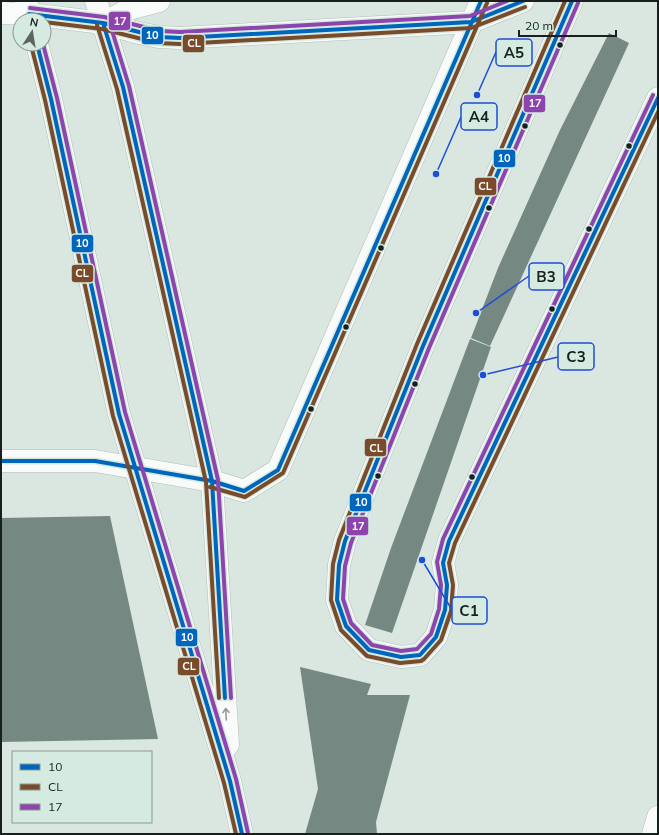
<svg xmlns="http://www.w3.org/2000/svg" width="659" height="835" font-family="Mulish,sans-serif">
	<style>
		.building { fill: #758881 }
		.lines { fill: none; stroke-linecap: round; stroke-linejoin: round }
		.minor-casing { stroke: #b4bcb8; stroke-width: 23 }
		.major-casing { stroke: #b4bcb8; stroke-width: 23 }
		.minor { stroke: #f9fbfa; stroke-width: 22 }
		.major { stroke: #f9fbfa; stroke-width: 22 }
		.bus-1-casing { stroke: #d5ebe1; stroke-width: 7 }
		.bus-2-casing { stroke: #d5ebe1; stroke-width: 7 }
		.bus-3-casing { stroke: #d5ebe1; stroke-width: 7 }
		.bus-1 { stroke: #0065bd; stroke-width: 4 }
		.bus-2 { stroke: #7a4b2a; stroke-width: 4 }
		.bus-3 { stroke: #8e44ad; stroke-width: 4 }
		.oneway { stroke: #949897 }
		.bus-dot { fill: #18201d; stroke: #d5ebe1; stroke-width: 1.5 }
		.leader { fill: none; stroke: #1d4ed8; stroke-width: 1.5 }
		.callout-dot { fill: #1d4ed8; stroke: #d5ebe1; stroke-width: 1.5 }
		.callout { fill: #d5ebe1; stroke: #1d4ed8; stroke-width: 1.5 }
		.callout-label { font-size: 15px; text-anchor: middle; font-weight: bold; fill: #18201d }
		.line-badge { stroke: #d5ebe1; stroke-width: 1.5 }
		.badge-label { font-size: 11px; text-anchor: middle; font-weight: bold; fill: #fff }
	</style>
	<rect width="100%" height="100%" fill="#dae6e0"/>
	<path class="building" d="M609,33L629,43L490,346L471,338L498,268L560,130Z
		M470,339L491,347L392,633L365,625L391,548Z
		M110,516L158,739L1,742V518Z
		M300,667L371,684L367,695H410L376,822L377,834H305L318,789Z"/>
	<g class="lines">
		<defs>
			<path id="minor" d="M572,1L423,346L345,541L339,565L337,600L346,626L369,650L401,657L420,655L436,637L445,610L447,585L443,563L449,541L658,98
				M1,13L29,14L103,23L139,33L159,37L180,38L471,22L523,1
				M103,23L132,8L159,1
				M1,461H95L212,481L244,491L278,470L481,1
				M653,834L658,817"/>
			<path id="major" d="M26,1L31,20
				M96,1L123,87L212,481L228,745
				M37,44L51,99L119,414L230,781L242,834"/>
		</defs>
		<use href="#minor" class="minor-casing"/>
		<use href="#major" class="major-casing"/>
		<use href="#minor" class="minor"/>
		<use href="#major" class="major"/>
		<defs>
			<path id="bus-1" d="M572,1L423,346L345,541L339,565L337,600L346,626L369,650L401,657L420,655L436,637L445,610L447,585L443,563L449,541L658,98
				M29,14L103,23L159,37L180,38L471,22L523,1
				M103,23L123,87L212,481L225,698
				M37,44L51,99L119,414L230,781L242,834
				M1,461H95L212,481L244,491L278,470L481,1"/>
			<path id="bus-2" d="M565,1L417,344L339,540L333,564L331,600L341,630L367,656L400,663L421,661L424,659L441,640L451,611L453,585L449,563L455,543L658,112
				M44,22L102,29L158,43L180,44L471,28L525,7
				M97,25L117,89L206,482L219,698
				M31,45L45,100L113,416L224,783L236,834
				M210,487L245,497L283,473L487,3"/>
			<path id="bus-3" d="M578,3L429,348L351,543L345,566L343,599L351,623L372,645L401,651L417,649L431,634L439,609L441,585L437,562L443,539L653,95
				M30,8L104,17L160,31L180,32L470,16L507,1
				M109,21L129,86L218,480L231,698
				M43,44L57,98L125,412L236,779L248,833"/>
		</defs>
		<use href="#bus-1" class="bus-1-casing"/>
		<use href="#bus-2" class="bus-2-casing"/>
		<use href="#bus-3" class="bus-3-casing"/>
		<use href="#bus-1" class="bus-1"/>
		<use href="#bus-2" class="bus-2"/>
		<use href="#bus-3" class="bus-3"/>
	</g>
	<defs><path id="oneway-shaft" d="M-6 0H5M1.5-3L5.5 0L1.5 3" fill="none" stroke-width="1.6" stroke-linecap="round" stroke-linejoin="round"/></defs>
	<use class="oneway" href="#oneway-shaft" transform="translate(226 714) rotate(-93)"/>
	<g class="bus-dot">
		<circle cx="560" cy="45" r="3.5"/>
		<circle cx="525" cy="126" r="3.5"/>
		<circle cx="629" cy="146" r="3.5"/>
		<circle cx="489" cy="208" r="3.5"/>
		<circle cx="589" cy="229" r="3.5"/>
		<circle cx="381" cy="248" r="3.5"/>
		<circle cx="552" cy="309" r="3.5"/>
		<circle cx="346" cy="327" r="3.5"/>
		<circle cx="415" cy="384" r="3.5"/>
		<circle cx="311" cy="409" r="3.5"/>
		<circle cx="378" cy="476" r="3.5"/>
		<circle cx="472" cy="477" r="3.5"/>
	</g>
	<path class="leader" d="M477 95L496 52M436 174L461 117M476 313L529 276M483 375L558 357M422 560L452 610"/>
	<g class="callout-dot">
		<circle cx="477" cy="95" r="4"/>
		<circle cx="436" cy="174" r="4"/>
		<circle cx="476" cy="313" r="4"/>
		<circle cx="483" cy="375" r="4"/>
		<circle cx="422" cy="560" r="4"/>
	</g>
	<g class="callout">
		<rect x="496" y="39" width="36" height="27" rx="4"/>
		<rect x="461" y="103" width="36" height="27" rx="4"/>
		<rect x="529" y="263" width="35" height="27" rx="4"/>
		<rect x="558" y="343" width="36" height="27" rx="4"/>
		<rect x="452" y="597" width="35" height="27" rx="4"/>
	</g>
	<g class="callout-label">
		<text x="514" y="58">A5</text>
		<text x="479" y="122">A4</text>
		<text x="546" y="282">B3</text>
		<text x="576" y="362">C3</text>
		<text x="469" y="616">C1</text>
	</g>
	<g class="line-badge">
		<rect x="108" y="11" width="23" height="20" rx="4" fill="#8e44ad"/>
		<rect x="141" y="26" width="23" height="19" rx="4" fill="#0065bd"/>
		<rect x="182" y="34" width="23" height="19" rx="4" fill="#7a4b2a"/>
		<rect x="523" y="94" width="23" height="19" rx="4" fill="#8e44ad"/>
		<rect x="493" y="149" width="23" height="19" rx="4" fill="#0065bd"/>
		<rect x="474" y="177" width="23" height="19" rx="4" fill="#7a4b2a"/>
		<rect x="71" y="234" width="23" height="19" rx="4" fill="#0065bd"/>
		<rect x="71" y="264" width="23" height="19" rx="4" fill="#7a4b2a"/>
		<rect x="364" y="438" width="23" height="19" rx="4" fill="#7a4b2a"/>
		<rect x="349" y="493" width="23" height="19" rx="4" fill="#0065bd"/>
		<rect x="346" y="516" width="23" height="20" rx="4" fill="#8e44ad"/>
		<rect x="175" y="628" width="23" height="19" rx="4" fill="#0065bd"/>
		<rect x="177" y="657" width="23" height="19" rx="4" fill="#7a4b2a"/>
	</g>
	<g class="badge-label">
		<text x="120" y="25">17</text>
		<text x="152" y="39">10</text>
		<text x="194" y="47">CL</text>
		<text x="535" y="107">17</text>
		<text x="504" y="162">10</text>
		<text x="485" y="190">CL</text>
		<text x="82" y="247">10</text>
		<text x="82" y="277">CL</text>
		<text x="376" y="452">CL</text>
		<text x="361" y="506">10</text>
		<text x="358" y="530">17</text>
		<text x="187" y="641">10</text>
		<text x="189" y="670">CL</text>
	</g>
	<rect width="659" height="835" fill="none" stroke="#18201d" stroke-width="4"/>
	<rect x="12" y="751" width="140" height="72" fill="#d5ebe1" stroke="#899a93"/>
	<rect x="20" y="764" width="20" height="6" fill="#0065bd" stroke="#899a93"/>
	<text x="48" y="771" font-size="12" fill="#18201d">10</text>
	<rect x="20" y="784" width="20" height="6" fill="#7a4b2a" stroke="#899a93"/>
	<text x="48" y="791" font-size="12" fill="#18201d">CL</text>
	<rect x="20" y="804" width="20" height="6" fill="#8e44ad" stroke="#899a93"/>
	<text x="48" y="811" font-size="12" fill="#18201d">17</text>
	<g transform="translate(32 32) rotate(12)"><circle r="19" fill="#d5ebe1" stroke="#899a93"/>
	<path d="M0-3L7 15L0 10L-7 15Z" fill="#5c6561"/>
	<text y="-6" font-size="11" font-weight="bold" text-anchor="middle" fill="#18201d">N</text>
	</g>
	<path d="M519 30v6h97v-6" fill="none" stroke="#18201d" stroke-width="2"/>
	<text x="525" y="30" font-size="12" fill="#18201d" stroke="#d5ebe1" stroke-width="3" paint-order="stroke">20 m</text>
</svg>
